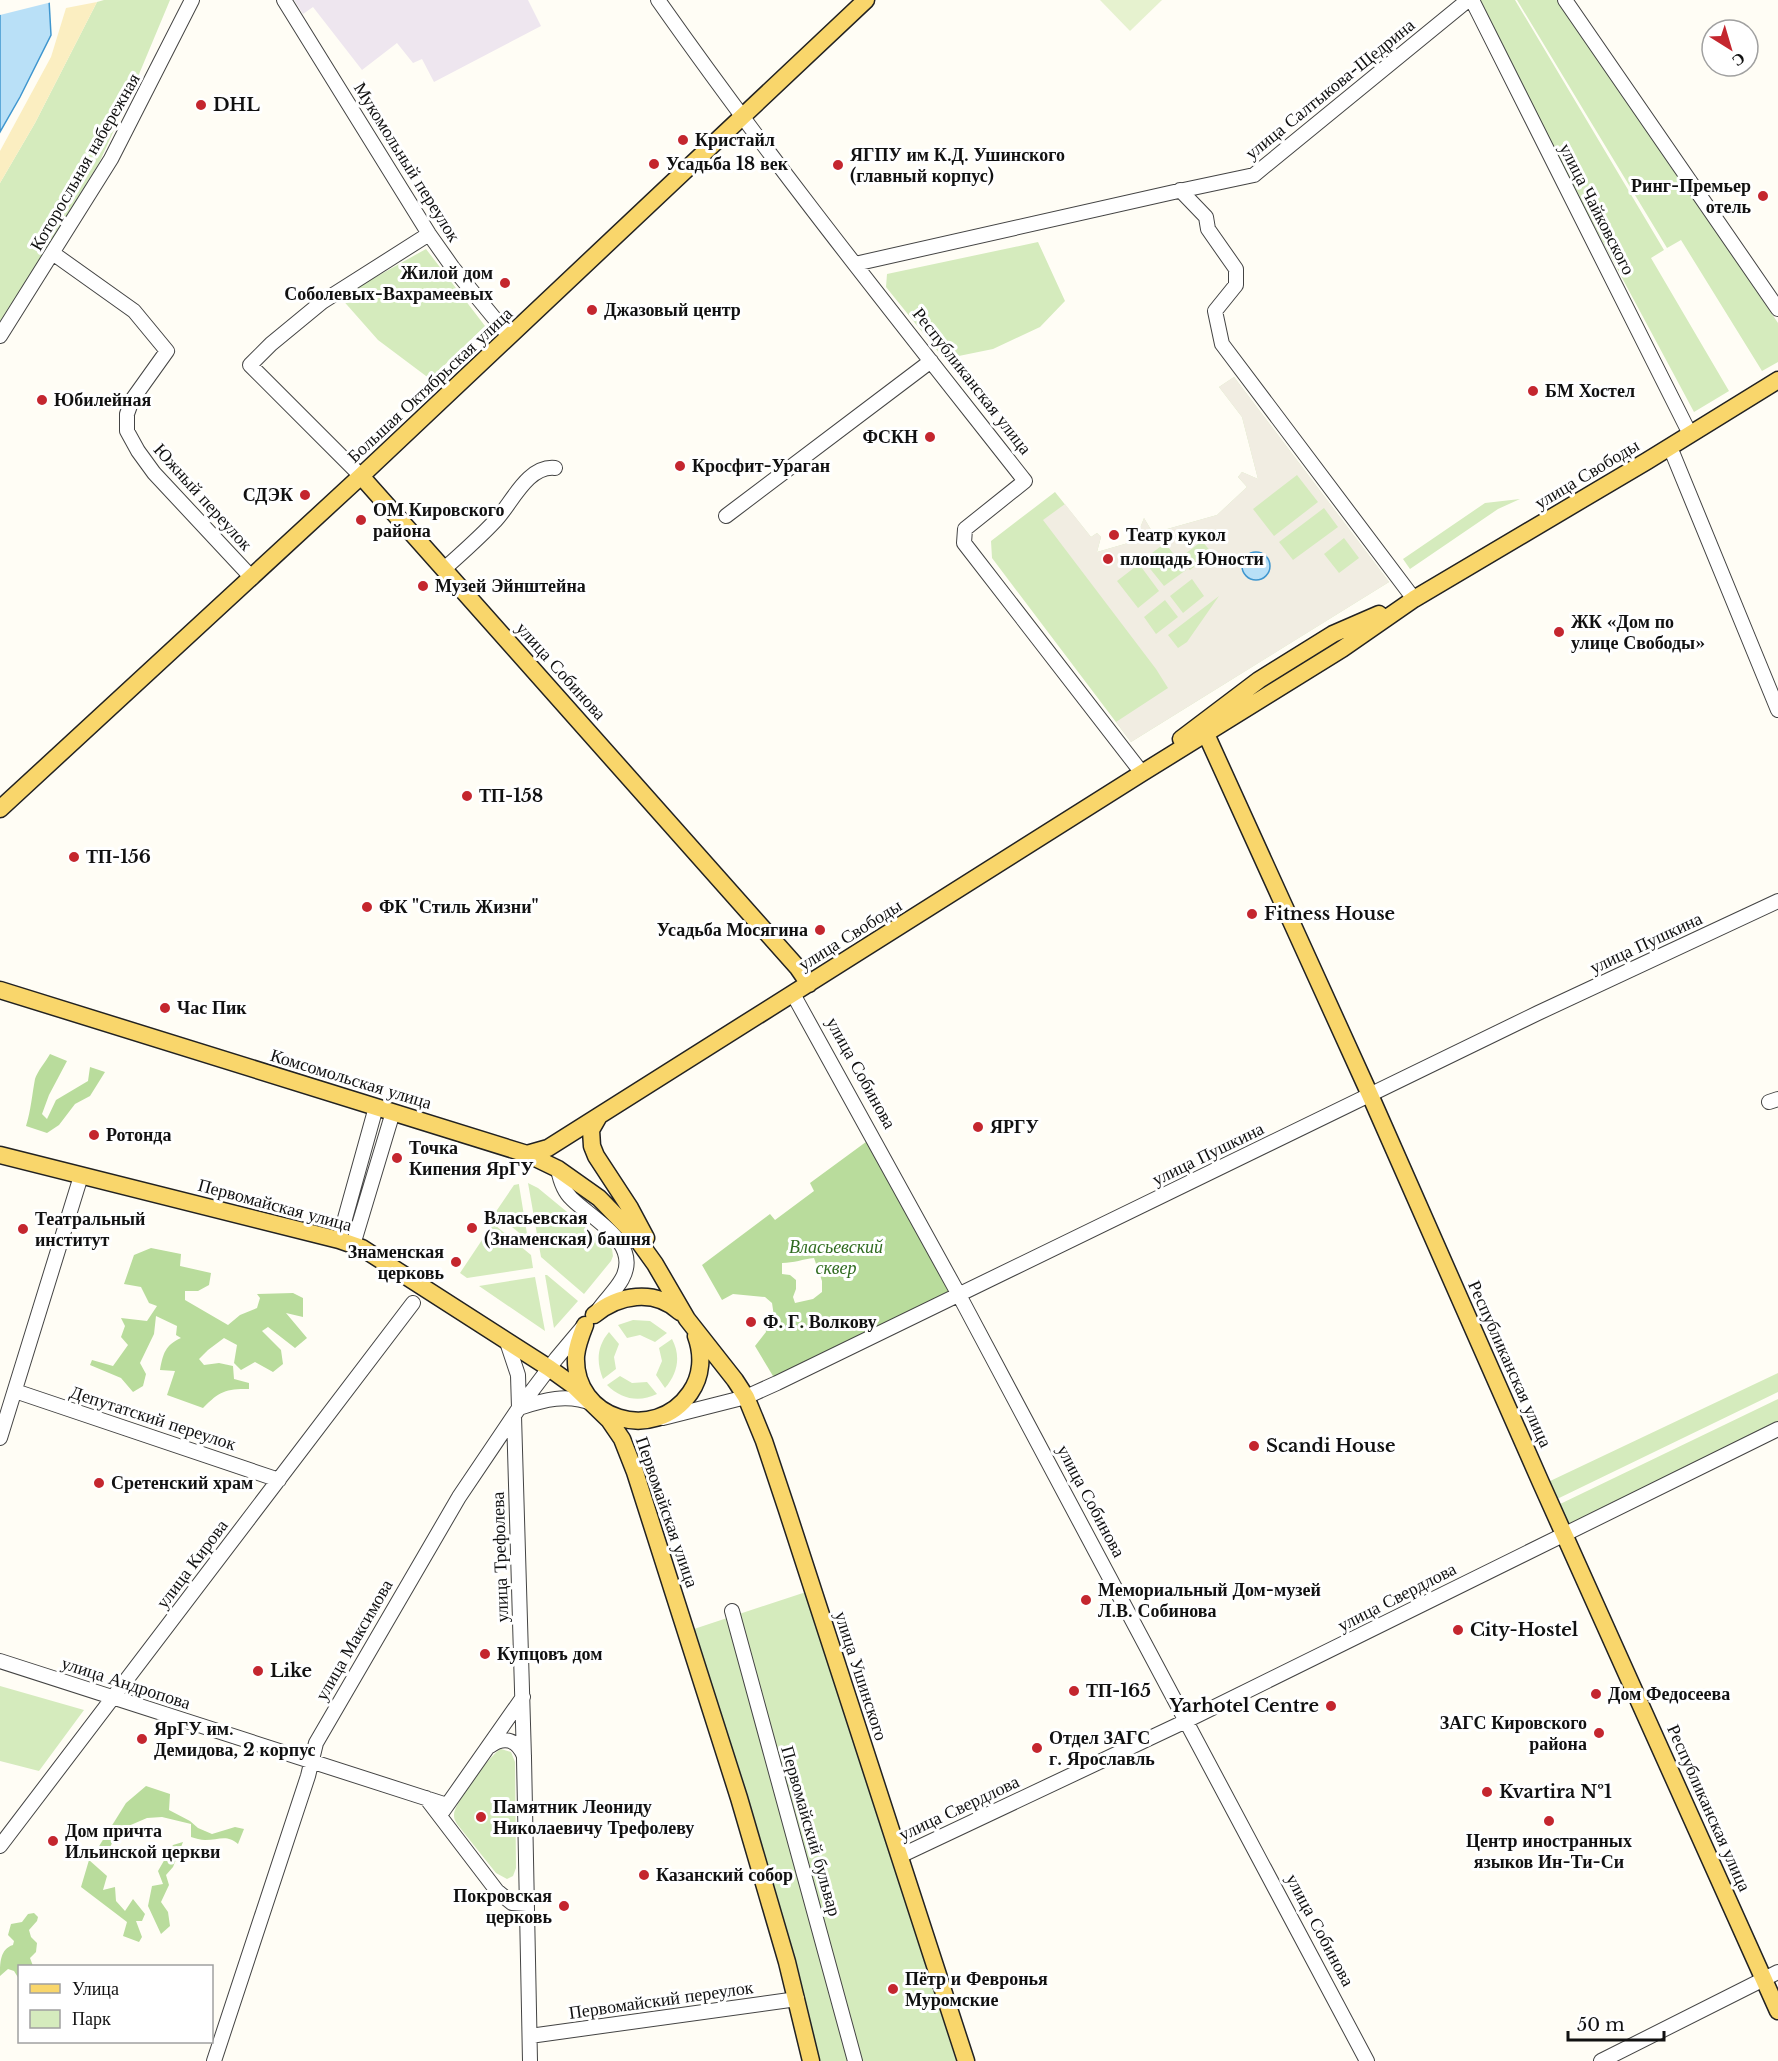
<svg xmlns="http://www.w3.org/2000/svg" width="1778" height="2061" font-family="'Libre Baskerville',serif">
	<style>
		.industrial { fill: #eee6ef }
		.green { fill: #d5ebbd }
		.forest { fill: #b9dc9c; fill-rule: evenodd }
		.sand { fill: #fbeec1 }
		.pitch { fill: #e6f2cf }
		.plaza { fill: #f1ede2; fill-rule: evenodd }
		.water { fill: #b9e0f7; stroke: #3f96cf; stroke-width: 1.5 }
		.pier { fill: #fffdf5 }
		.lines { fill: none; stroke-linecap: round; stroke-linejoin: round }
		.minor-casing { stroke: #444; stroke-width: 16 }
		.major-casing { stroke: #222; stroke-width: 19 }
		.minor { stroke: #fff; stroke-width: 14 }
		.major { stroke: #f9d66b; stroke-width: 16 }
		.poi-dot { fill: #c4262e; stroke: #fff; stroke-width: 2 }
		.labels { text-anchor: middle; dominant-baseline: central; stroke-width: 6; stroke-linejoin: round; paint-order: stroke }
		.street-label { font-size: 18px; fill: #111; stroke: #fff }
		.poi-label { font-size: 18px; font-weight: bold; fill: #111; stroke: #fff; text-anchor: start }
		.park-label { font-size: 18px; font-style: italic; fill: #2f6b1f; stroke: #fff }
	</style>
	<rect width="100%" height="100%" fill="#fffdf5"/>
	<path class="industrial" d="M294,0H528L541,26L434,82L422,59L413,63L397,43L362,70L313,7L303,14Z"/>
	<path class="green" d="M104,0H170L132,91L99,163L6,315L0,330V183L35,123L97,2Z
		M1473,0H1515L1664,250L1651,258L1729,391L1694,412Z
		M1517,0H1561L1778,323V362L1762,371L1681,240L1667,248Z
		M1038,242L1065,301L1040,327L993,349L944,359L886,287L887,274Z
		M426,249L485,326L430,379L378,340L340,297Z
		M1234,377L1389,582L1131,742L992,558L991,541L1055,492L1091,537L1097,533L1101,537L1097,552L1135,541L1144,518L1153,533L1217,515L1247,487L1238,477L1242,472L1258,479L1242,417L1219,387Z
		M1520,499L1498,509L1410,569L1403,559L1485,503Z
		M528,1183L538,1188L612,1249L613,1256L611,1261L584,1294L541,1257Z
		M519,1184V1185L528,1240L495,1213L514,1185Z
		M490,1221L531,1255L533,1268L467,1278L460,1273L492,1225L489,1223Z
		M545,1275H547L578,1301L554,1328Z
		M535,1277L545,1331L479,1286Z
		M633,1320L650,1321L667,1333L655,1342L640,1335L627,1338L618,1325Z
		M609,1332L619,1344L614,1357L616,1369L603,1379C596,1362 597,1346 609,1332Z
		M672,1339C681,1356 678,1373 665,1388L656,1375L662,1361L659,1348Z
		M1778,1373V1392L1555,1500L1548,1482Z
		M620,1376L632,1383L647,1382L657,1394C639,1403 621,1399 607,1385Z
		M1778,1399V1423L1566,1526L1558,1505Z
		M809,1591L956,2061H815L691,1630Z
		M0,1686L84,1710L39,1771L0,1761Z
		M501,1749L511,1752L515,1762L516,1868L513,1876L507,1879L496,1873L457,1824C454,1819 453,1815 455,1810C458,1800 492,1752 501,1749Z"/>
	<path class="forest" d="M50,1054L67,1061L49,1095L42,1114L47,1119L56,1100L88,1081L90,1067L105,1072L90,1096L75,1104L59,1125L47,1133L26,1126C31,1110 32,1095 35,1079C37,1072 46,1061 50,1054Z
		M870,1139L954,1295L776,1381L755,1346L766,1332L765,1325L774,1316L772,1303L765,1297L733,1294L722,1300L702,1265L770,1214L775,1220L814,1191L810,1183ZM814,1258L822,1281V1292L813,1299L795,1303L793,1297L796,1289V1280L790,1275L782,1274V1263C794,1263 803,1259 814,1258Z
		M151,1248L181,1254L180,1266L211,1273L209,1285L198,1291H185V1300L228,1325L240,1315L257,1308L260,1298L257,1294L293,1293L303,1298V1317L286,1313L307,1338L295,1348L268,1327L262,1331L281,1350L283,1364L273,1372L255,1362L241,1370L234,1363L237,1345L224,1338L208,1350L199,1359L204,1365L219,1363L233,1366L234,1379L249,1383V1389C225,1389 220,1391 203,1408L167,1395L175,1371L160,1370C163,1354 165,1345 181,1338L176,1335L177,1326L156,1316L154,1334L140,1363L146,1374L143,1386L133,1392L121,1378L90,1365L92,1360L113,1366L128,1345L121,1337L125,1326L121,1318L147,1321L157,1306L149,1303L141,1287L124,1284L134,1255Z
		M146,1786L170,1794L169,1810L190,1821L198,1828L212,1834L235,1827L244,1829L238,1844C227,1834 219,1840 205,1840C201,1840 195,1838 191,1837V1824L162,1817L147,1818L119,1830L110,1847L115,1853L111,1859L96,1851L126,1803Z
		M183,1842L173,1867L166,1875L169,1885L161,1902L168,1912L170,1926L161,1934L148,1906L152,1886L163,1884L158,1871L173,1845Z
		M89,1860L107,1876L103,1890L115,1887L116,1901L125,1911L133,1899L145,1914L142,1921H136L142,1937L139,1942L123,1936L127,1922L81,1887Z
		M34,1913L38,1917L37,1921L29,1930L31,1937L37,1943L36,1952L30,1958L33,1966H20L19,1979L14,1971L8,1969L0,1976C0,1963 0,1949 13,1945L14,1941L8,1935L11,1924L22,1922L28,1914Z"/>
	<path class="sand" d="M97,2L35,123L0,183V151L51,57L66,8Z"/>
	<path class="pitch" d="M1100,0H1162L1130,31Z"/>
	<path class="plaza" d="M1234,377L1389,582L1131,742L1116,722L1168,688L1156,669L1043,520L1065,504L1091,537L1097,533L1101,537L1097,552L1135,541L1144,518L1153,533L1217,515L1247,487L1238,477L1242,472L1258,479L1242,417L1219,387ZM1297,475L1318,502L1274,536L1253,509ZM1324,508L1338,527L1293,560L1279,542ZM1344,538L1359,558L1339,573L1324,554ZM1202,541L1212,553L1190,570L1181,557ZM1165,543L1186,570L1164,586L1143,560ZM1139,564L1159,591L1138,608L1117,581ZM1192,579L1204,596L1183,613L1170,596ZM1219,596L1187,642L1178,648L1168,635ZM1165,600L1178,617L1156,634L1144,617Z"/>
	<path class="water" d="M0,0H49L51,35L20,97L0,132Z
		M1242 566a14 14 0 1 1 28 0a14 14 0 1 1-28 0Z"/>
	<path class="pier" d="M0,0H52V2L0,15Z"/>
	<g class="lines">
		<defs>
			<path id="minor" d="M284,0L429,234L453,268L509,336
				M658,0C774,165 900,322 1025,481L965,529L964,543L1142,773
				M1472,0L1690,434
				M1565,0L1778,309
				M1180,190L1206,217L1208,229L1236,269V285L1215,311L1222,344L1414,599
				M54,254L134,311L167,351L132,400L127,414V431L138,451L154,473L252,578
				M855,264L1174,192L1254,175L1468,0
				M0,336L111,159L192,0
				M1670,447L1778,710
				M361,476L250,365L271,344L322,302L429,234
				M726,516L931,361
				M444,569C461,554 479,538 495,521C511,505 527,465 555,468
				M793,994L959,1295L1367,2061
				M1769,1102L1778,1099
				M558,1169C560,1180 563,1191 572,1199C592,1219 642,1243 622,1279C616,1290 606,1299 599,1309
				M339,1240L376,1107
				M353,1245L393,1112
				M507,1342L518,1375L519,1408
				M15,1391L279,1480
				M519,1408C543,1400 568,1393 593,1404
				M514,1416L524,1758L530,2061
				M663,1418L746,1397L777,1383L1538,1013L1778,901
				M0,1438L81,1176
				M732,1611L855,2061
				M0,1661L447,1805
				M490,1746C504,1736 517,1739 524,1756
				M426,1798L497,1891L512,1903L527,1904
				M443,1811L523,1697
				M0,1846L413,1303
				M900,1856L1186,1721L1778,1429
				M530,2036L797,1999
				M214,2061L308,1776L316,1743L459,1497L519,1408L556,1359L582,1328
				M1601,2061L1778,1972"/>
			<path id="major" d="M361,476L798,968L809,984
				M1206,734L1370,1095L1541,1483L1778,2011
				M1181,739L1259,680L1333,634L1379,614
				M0,809L361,476L866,0
				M0,990L527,1154L558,1169L599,1198L632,1232L655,1264L687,1319L735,1380L746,1397L764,1441L787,1510L966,2061
				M599,1116L591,1130L592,1146L596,1156L630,1208L646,1238
				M527,1154L548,1148L1142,773L1342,649L1414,599L1647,461L1778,380
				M0,1155L339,1240L362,1248L549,1368L574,1386L609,1420L622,1439L635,1472L739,1798L787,1962L811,2061
				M594,1315C618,1295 654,1288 680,1312
				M585,1325C581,1335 577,1345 576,1356C573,1420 655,1444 690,1393C702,1376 703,1355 696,1336"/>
		</defs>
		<use href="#minor" class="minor-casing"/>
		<use href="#major" class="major-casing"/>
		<use href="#minor" class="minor"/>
		<use href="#major" class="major"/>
	</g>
	<g class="poi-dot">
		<circle cx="201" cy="105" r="6"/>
		<circle cx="683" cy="140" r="6"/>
		<circle cx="654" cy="164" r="6"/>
		<circle cx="838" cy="165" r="6"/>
		<circle cx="1763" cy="196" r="6"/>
		<circle cx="505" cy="283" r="6"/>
		<circle cx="592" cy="310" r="6"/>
		<circle cx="1533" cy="391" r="6"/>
		<circle cx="42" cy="400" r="6"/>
		<circle cx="930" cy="437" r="6"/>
		<circle cx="680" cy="466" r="6"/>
		<circle cx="305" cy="495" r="6"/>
		<circle cx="361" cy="520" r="6"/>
		<circle cx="1114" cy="535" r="6"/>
		<circle cx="1108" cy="559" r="6"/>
		<circle cx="423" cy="586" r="6"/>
		<circle cx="1559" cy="632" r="6"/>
		<circle cx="467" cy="796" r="6"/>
		<circle cx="74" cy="857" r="6"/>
		<circle cx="367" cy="907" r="6"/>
		<circle cx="1252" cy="914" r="6"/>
		<circle cx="820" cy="930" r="6"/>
		<circle cx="165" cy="1008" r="6"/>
		<circle cx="978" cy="1127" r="6"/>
		<circle cx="94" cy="1135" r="6"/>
		<circle cx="397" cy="1158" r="6"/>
		<circle cx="472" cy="1228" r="6"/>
		<circle cx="23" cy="1229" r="6"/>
		<circle cx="456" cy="1262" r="6"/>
		<circle cx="751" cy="1322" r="6"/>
		<circle cx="1254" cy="1446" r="6"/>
		<circle cx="99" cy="1483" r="6"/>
		<circle cx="1086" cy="1600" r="6"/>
		<circle cx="1458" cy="1630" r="6"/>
		<circle cx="485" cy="1654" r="6"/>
		<circle cx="258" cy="1671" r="6"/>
		<circle cx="1074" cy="1691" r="6"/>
		<circle cx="1596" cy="1694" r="6"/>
		<circle cx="1331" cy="1706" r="6"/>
		<circle cx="1599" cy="1733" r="6"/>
		<circle cx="142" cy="1739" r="6"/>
		<circle cx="1037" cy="1748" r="6"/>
		<circle cx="1487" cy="1792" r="6"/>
		<circle cx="481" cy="1817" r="6"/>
		<circle cx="1549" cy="1821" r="6"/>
		<circle cx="53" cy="1841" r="6"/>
		<circle cx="644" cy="1875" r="6"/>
		<circle cx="564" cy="1906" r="6"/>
		<circle cx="893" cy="1989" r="6"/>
	</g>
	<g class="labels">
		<g class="street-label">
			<text transform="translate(1330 89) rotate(-39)">улица Салтыкова-Щедрина</text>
			<text transform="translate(85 162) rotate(-60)">Которосльная набережная</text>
			<text transform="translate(407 162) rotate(58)">Мукомольный переулок</text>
			<text transform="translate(1597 209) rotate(63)">улица Чайковского</text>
			<text transform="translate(972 381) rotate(52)">Республиканская улица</text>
			<text transform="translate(430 385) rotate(-43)">Большая Октябрьская улица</text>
			<text transform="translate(1587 474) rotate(-31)">улица Свободы</text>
			<text transform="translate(203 497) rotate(48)">Южный переулок</text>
			<text transform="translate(561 671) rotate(48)">улица Собинова</text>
			<text transform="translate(850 935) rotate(-32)">улица Свободы</text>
			<text transform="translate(1646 943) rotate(-25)">улица Пушкина</text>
			<text transform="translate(861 1073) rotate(61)">улица Собинова</text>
			<text transform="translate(351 1079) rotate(17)">Комсомольская улица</text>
			<text transform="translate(1208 1154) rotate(-26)">улица Пушкина</text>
			<text transform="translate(275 1205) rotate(15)">Первомайская улица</text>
			<text transform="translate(1510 1364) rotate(66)">Республиканская улица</text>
			<text transform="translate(153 1418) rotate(18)">Депутатский переулок</text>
			<text transform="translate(1091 1501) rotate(62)">улица Собинова</text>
			<text transform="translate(667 1512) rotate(71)">Первомайская улица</text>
			<text transform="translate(500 1557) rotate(-92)">улица Трефолева</text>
			<text transform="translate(192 1564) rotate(-53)">улица Кирова</text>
			<text transform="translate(1397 1597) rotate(-27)">улица Свердлова</text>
			<text transform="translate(354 1640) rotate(-60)">улица Максимова</text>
			<text transform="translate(861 1676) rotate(72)">улица Ушинского</text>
			<text transform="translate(126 1683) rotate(18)">улица Андропова</text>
			<text transform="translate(959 1808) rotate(-25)">улица Свердлова</text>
			<text transform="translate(1709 1808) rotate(66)">Республиканская улица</text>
			<text transform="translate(811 1831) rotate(74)">Первомайский бульвар</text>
			<text transform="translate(1320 1930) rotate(62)">улица Собинова</text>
			<text transform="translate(661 2000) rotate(-8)">Первомайский переулок</text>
		</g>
		<g class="poi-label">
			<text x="213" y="105">DHL</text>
			<text x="695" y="140">Кристайл</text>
			<text x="850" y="155">ЯГПУ им К.Д. Ушинского<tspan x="850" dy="21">(главный корпус)</tspan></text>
			<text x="666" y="164">Усадьба 18 век</text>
			<text x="1751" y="186" text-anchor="end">Ринг-Премьер<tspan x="1751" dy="21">отель</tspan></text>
			<text x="493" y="273" text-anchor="end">Жилой дом<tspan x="493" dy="21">Соболевых-Вахрамеевых</tspan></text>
			<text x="604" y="310">Джазовый центр</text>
			<text x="1545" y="391">БМ Хостел</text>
			<text x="54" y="400">Юбилейная</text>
			<text x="918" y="437" text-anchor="end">ФСКН</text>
			<text x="692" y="466">Кросфит-Ураган</text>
			<text x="293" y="495" text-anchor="end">СДЭК</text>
			<text x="373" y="510">ОМ Кировского<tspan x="373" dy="21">района</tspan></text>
			<text x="1126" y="535">Театр кукол</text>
			<text x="1120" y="559">площадь Юности</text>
			<text x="435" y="586">Музей Эйнштейна</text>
			<text x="1571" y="622">ЖК «Дом по<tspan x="1571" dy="21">улице Свободы»</tspan></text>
			<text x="479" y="796">ТП-158</text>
			<text x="86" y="857">ТП-156</text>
			<text x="379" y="907">ФК "Стиль Жизни"</text>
			<text x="1264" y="914">Fitness House</text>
			<text x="808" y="930" text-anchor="end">Усадьба Мосягина</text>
			<text x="177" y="1008">Час Пик</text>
			<text x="990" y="1127">ЯРГУ</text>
			<text x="106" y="1135">Ротонда</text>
			<text x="409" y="1148">Точка<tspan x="409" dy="21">Кипения ЯрГУ</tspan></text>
			<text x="484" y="1218">Власьевская<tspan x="484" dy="21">(Знаменская) башня</tspan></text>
			<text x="35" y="1219">Театральный<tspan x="35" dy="21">институт</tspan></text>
			<text x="444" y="1252" text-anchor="end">Знаменская<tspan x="444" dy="21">церковь</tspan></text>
			<text x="763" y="1322">Ф. Г. Волкову</text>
			<text x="1266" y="1446">Scandi House</text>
			<text x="111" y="1483">Сретенский храм</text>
			<text x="1098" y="1590">Мемориальный Дом-музей<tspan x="1098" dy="21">Л.В. Собинова</tspan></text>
			<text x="1470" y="1630">City-Hostel</text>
			<text x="497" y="1654">Купцовъ дом</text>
			<text x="270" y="1671">Like</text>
			<text x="1086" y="1691">ТП-165</text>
			<text x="1608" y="1694">Дом Федосеева</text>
			<text x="1319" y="1706" text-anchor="end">Yarhotel Centre</text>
			<text x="1587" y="1723" text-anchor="end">ЗАГС Кировского<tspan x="1587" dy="21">района</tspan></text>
			<text x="154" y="1729">ЯрГУ им.<tspan x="154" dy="21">Демидова, 2 корпус</tspan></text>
			<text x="1049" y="1738">Отдел ЗАГС<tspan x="1049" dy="21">г. Ярославль</tspan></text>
			<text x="1499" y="1792">Kvartira №1</text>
			<text x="493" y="1807">Памятник Леониду<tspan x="493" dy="21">Николаевичу Трефолеву</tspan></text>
			<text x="65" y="1831">Дом причта<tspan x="65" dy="21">Ильинской церкви</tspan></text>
			<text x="1549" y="1841" text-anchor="middle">Центр иностранных<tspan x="1549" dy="21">языков Ин-Ти-Си</tspan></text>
			<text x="656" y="1875">Казанский собор</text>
			<text x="552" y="1896" text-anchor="end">Покровская<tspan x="552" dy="21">церковь</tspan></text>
			<text x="905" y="1979">Пётр и Февронья<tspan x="905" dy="21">Муромские</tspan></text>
		</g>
		<g class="park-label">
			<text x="836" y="1247">Власьевский<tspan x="836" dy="21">сквер</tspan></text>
		</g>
	</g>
	<rect x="18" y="1965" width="195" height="78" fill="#ffffff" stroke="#a0a0a0" stroke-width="1.5"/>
	<rect x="30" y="1984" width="30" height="9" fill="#f9d66b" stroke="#a0a0a0" stroke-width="1.5"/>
	<text x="72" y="1995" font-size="18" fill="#111111">Улица</text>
	<rect x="30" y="2010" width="30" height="18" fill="#d5ebbd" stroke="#a0a0a0" stroke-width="1.5"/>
	<text x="72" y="2025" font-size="18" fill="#111111">Парк</text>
	<g transform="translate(1730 48) rotate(143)"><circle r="28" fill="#ffffff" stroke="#a0a0a0" stroke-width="1.5"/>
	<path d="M0-4.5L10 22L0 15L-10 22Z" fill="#c4262e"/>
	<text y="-9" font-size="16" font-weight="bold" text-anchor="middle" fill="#111111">С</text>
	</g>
	<path d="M1568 2031v9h96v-9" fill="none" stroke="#111111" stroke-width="3"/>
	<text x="1577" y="2031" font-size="18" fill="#111111" stroke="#ffffff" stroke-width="4.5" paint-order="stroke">50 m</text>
</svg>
